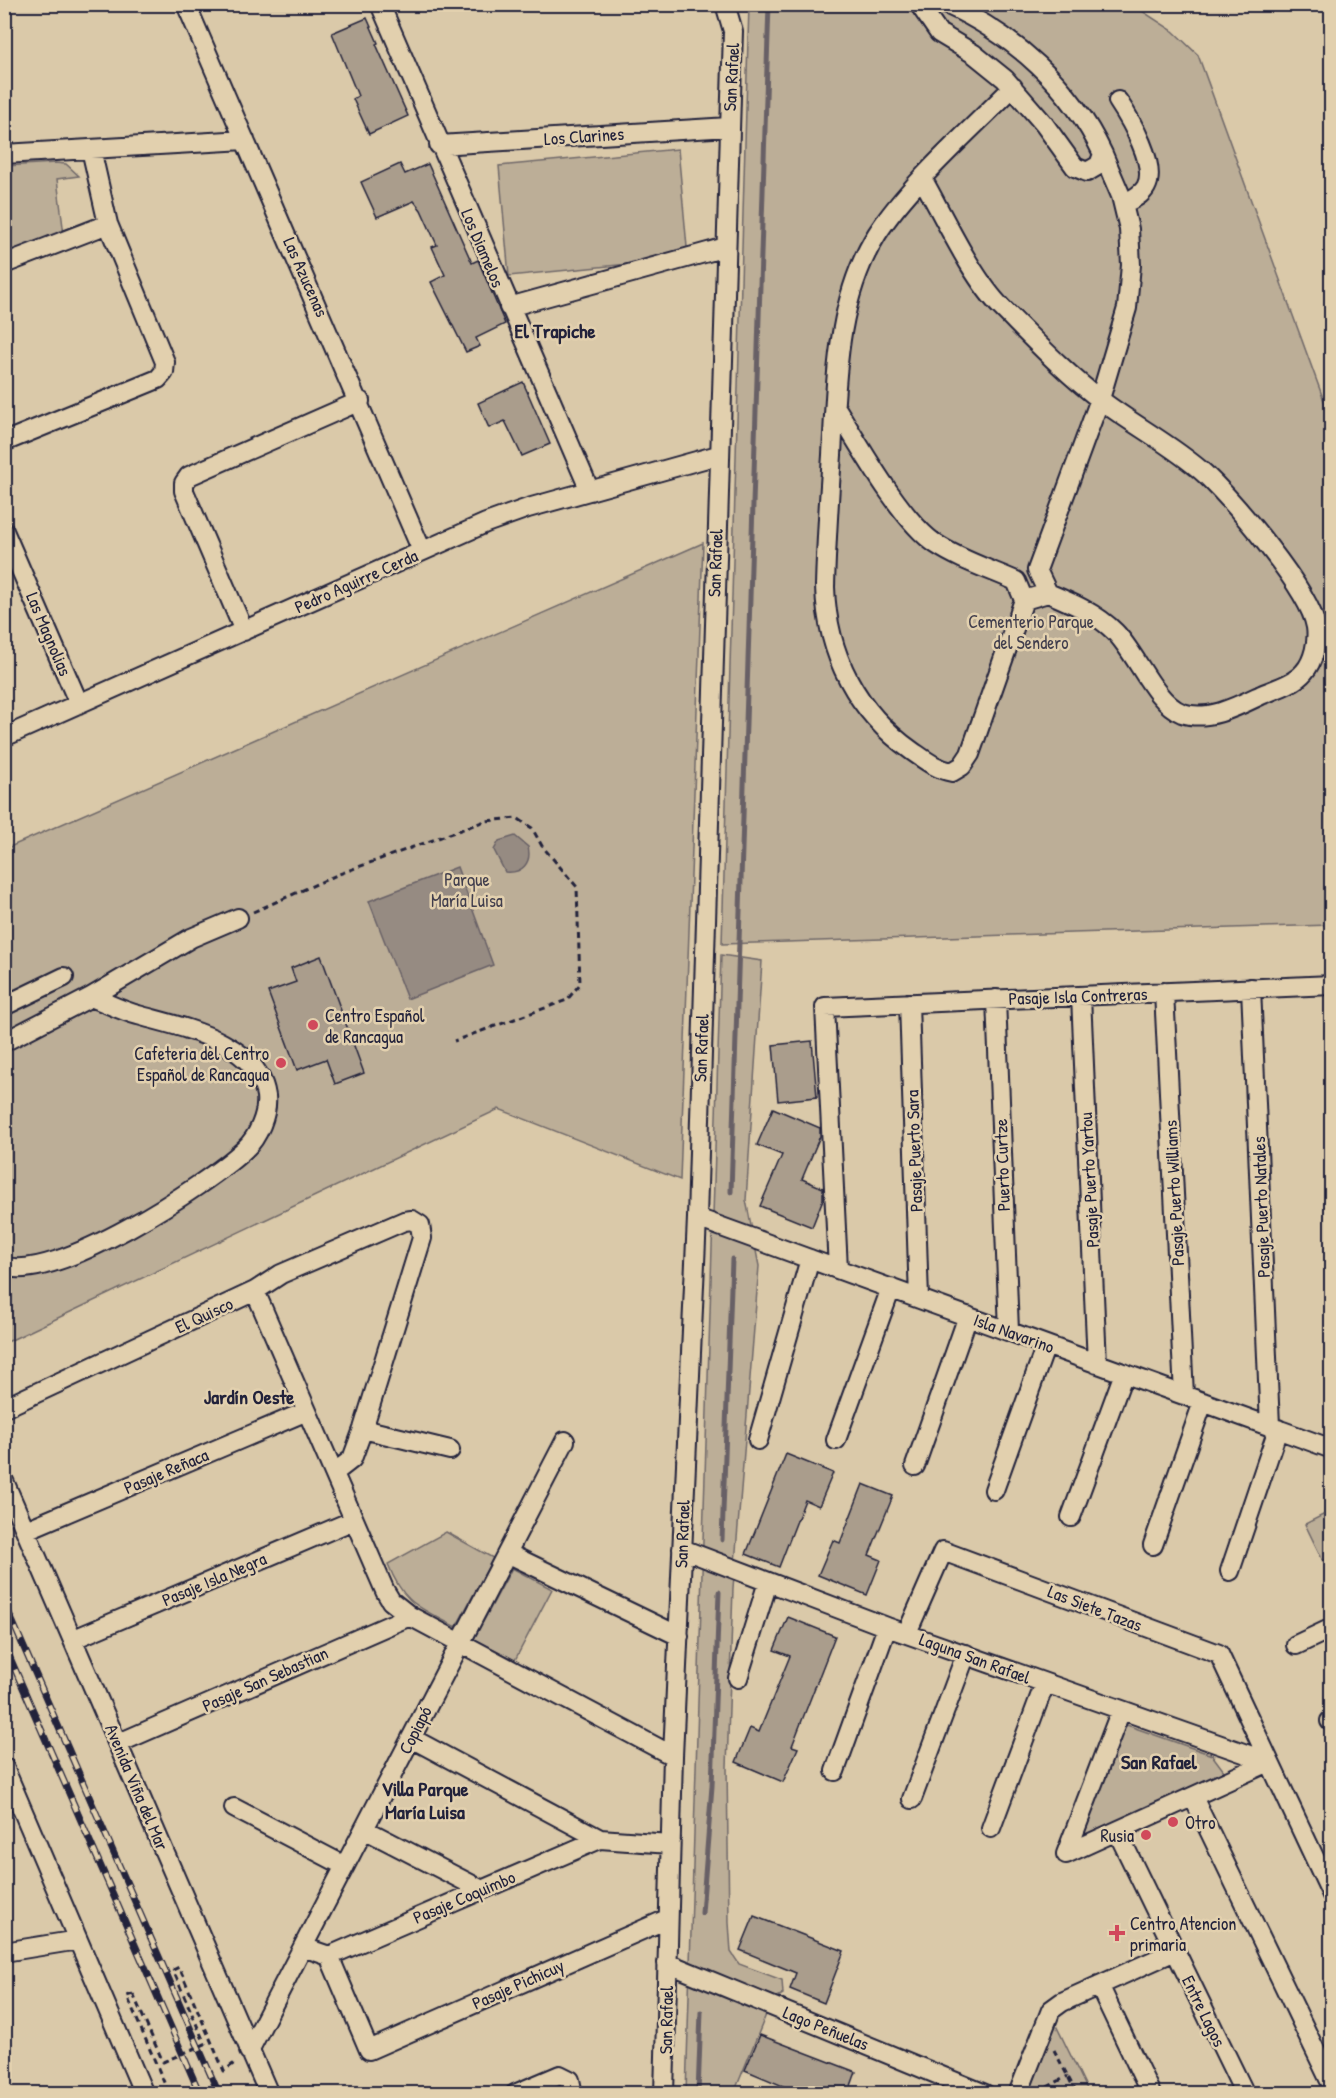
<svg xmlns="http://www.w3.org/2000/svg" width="1336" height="2098" font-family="'Patrick Hand',sans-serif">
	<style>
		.green { fill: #bcae97; stroke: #6f6869; stroke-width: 1.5 }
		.water { fill: #968b82; stroke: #686166; stroke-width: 1.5 }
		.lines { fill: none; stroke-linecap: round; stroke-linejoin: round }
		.stream { stroke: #686166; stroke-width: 5 }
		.building { fill: #aa9d8c; stroke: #22223b; stroke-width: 1.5 }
		.minor-casing { stroke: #22223b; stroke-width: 22 }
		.path { stroke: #22223b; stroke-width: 3; stroke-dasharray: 6 4.5; stroke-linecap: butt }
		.minor { stroke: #e2d0ae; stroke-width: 18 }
		.rail-casing { stroke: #22223b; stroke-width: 7 }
		.rail { stroke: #e2d0ae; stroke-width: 4.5; stroke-dasharray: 14; stroke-linecap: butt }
		.path-bridge { stroke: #22223b; stroke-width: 3; stroke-dasharray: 6 4.5; stroke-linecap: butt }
		.poi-dot { fill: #d1495b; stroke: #e2d0ae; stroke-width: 2 }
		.labels { text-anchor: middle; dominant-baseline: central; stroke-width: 5; stroke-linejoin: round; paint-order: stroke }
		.street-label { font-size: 18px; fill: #22223b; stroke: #e2d0ae }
		.park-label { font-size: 18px; fill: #413e4d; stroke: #e2d0ae }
		.poi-label { font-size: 18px; fill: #22223b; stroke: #e2d0ae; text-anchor: start }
		.neighbourhood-label { font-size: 20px; font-weight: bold; fill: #22223b; stroke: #e2d0ae }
	</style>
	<rect width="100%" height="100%" fill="#dac9a9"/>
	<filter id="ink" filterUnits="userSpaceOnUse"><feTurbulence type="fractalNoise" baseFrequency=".0167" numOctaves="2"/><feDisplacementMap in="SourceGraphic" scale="12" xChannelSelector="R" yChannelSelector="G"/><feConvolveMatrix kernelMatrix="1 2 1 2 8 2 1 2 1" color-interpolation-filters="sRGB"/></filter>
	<g filter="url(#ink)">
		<path class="green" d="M749,5H1133L1173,31L1198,55L1331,420V925L722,944Z
			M678,149L688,258L509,276L499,166Z
			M55,163L66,164L79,176L57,179L64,235L5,257V166Z
			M703,543L680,1180L499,1109L5,1343V849Z
			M721,955L762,961L746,1200L759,1266L733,1588L727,1767L729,1923L731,1952L739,1964L782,1980L783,1994L772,2000L734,2093L686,2094Z
			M1331,1511V1557L1323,1561L1305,1524Z
			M446,1532L493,1558L456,1627C419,1607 404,1605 388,1564Z
			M512,1568L552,1589L515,1660L474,1639Z
			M1121,1723L1212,1755L1224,1771L1219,1778L1089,1837L1083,1836L1081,1831Z
			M1053,2019L1089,2093L1023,2094Z"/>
		<path class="water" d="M515,836L528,847C532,863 522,874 505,872L494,850L499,841Z
			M457,867L493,965L407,999L369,901Z"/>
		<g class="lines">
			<path class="stream" d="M731,1192L769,4
				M722,1540L732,1259
				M702,1913L712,1786L719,1592
				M698,2094L701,2012"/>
		</g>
		<path class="building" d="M367,18L378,43L376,44L408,116L369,134L353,99L358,96L332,33Z
			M400,164L405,174L428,164L472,263L478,260L505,324L476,338L480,346L466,352L431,282L445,275L432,247L437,245L421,210L414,201L377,217L361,182Z
			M523,382L550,444L522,456L505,421L489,428L478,403Z
			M321,956L364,1073L335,1084L326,1059L297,1070L268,992L296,982L291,968Z
			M812,1041L817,1097L778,1101L773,1045Z
			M773,1108L820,1128V1136L802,1179L823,1188V1199L812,1227L760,1206L782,1155L757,1145Z
			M786,1454L833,1473L819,1506L805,1500L779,1567L746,1554Z
			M863,1484L893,1496L869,1555L881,1560L867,1595L818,1575L833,1540L840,1543Z
			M788,1617L835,1636L792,1746L798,1748L783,1782L736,1762L750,1728L759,1732L790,1656L774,1650Z
			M754,1916L844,1951L824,2003L790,1989L796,1973L740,1950Z
			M760,2035L856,2072L848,2094H802L745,2070Z"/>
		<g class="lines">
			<defs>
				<path id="minor" d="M186,4L422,551
					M380,4L590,491
					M919,4L939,33L974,54L1005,79L1044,124L1075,167L1087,172L1099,165L1103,154C1071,86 1014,35 946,4
					M1013,87C971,130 908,185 877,234C836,299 836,382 832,455C829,499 826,543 825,587C827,655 857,712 912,751C925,760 936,769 952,772L962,766L970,754L1024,600
					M1118,101C1130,119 1158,166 1146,187C1141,196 1131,200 1123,204
					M439,145L729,127
					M4,154L245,140
					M923,180C944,217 972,278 1002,308C1033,339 1066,374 1102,401C1135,426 1174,446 1205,474C1233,501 1310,590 1316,627C1318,641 1314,661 1304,672C1294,684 1275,689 1261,695C1238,706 1208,722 1182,713C1154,702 1137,654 1115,632C1096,613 1072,603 1048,593
					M4,264L108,224
					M509,307L726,247
					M835,406C858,443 901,521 936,544C960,560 989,569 1016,581L1024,600L1048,593L1037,570L1100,399L1127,308L1131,265L1129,229L1121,196L1103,154
					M4,442L158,379L164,372L165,362L108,224L91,149
					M4,531L79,704
					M244,631L184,491V483L189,476L360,401
					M4,737L486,523L528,508L718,455
					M1251,988L1270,1426
					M1164,992L1184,1395
					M1081,996L1097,1364
					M996,999L1009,1331
					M909,1003L919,1299
					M4,1006L64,977
					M4,1042L91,997L191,938L238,918
					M697,1218L1332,1449
					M4,1266C54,1284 207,1185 245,1149C258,1137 268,1114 266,1096C258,1041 180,1027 138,1015C122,1011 107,1003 91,997
					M838,1269L825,1007L1332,985
					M255,1291L385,1591L391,1601L410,1616L673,1756
					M4,1408L255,1291L281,1274L404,1221L412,1220L420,1225L422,1238L363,1429L352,1459L334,1473
					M363,1429L450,1450
					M758,1440L810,1259
					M836,1440L891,1288
					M915,1466L968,1316
					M4,1481L269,2094
					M994,1490L1046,1345
					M1071,1517L1124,1373
					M26,1530L307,1411
					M1153,1545L1203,1402
					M682,1549L887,1627L1269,1762
					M507,1553L679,1636
					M1230,1571L1278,1429
					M907,1633L943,1551L1219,1654L1332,1895
					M74,1639L354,1520
					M1296,1645L1332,1628
					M738,1678L768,1582
					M1330,1721H1332
					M411,1738L600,1839L670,1844
					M119,1743L410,1616
					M4,1767L144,2094
					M835,1771L887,1627
					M1193,1797L1332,2085
					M912,1799L966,1654
					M234,1808L345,1866
					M991,1828L1045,1683
					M364,1829L482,1890
					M1117,1831L1245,2094
					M1066,1854L1269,1762
					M1066,1854L1121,1710
					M303,1947L329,1956L369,2050L667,1919
					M4,1952L78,1940
					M329,1956L600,1839
					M667,1963L985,2094
					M1099,1985L1151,2094
					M249,2051L565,1441
					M515,2094L560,2075L570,2080L573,2094
					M664,2094L673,1756L697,1218L733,31L725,4
					M1018,2094L1051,2010L1062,2002L1175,1951"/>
			</defs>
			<use href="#minor" class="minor-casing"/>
			<path class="path" d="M253,912L339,874L485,821L517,818L532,828L542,846L577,887L580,984L567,1000L454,1041
				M173,1970L179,1967L224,2071L237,2061
				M133,1994L127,1996L169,2094
				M1054,2050L1077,2094
				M1038,2092L1068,2076"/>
			<use href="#minor" class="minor"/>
			<defs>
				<path id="rail" d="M4,1602L219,2094
					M4,1644L200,2094"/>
			</defs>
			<use href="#rail" class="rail-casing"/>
			<use href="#rail" class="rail"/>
			<path class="path-bridge" d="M133,1994L163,2062L205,2044L173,1970"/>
		</g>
	</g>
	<g class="poi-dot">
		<circle cx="313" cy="1025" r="6"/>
		<circle cx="281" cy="1063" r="6"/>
		<circle cx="1173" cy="1822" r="6"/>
		<circle cx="1146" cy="1835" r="6"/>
		<path d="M1114 1924h6v6h6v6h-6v6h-6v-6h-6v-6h6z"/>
	</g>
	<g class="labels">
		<g class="street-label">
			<text transform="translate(731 77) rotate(-87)">San Rafael</text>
			<text transform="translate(584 136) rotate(-4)">Los Clarines</text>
			<text transform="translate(483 248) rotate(67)">Los Diamelos</text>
			<text transform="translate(306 277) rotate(66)">Las Azucenas</text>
			<text transform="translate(715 563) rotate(-88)">San Rafael</text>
			<text transform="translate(356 581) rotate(-24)">Pedro Aguirre Cerda</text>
			<text transform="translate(49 634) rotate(67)">Las Magnolias</text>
			<text transform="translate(1078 996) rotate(-2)">Pasaje Isla Contreras</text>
			<text transform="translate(701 1048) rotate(-88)">San Rafael</text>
			<text transform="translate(914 1151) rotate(-92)">Pasaje Puerto Sara</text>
			<text transform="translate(1002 1165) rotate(-92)">Puerto Curtze</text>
			<text transform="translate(1089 1180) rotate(-93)">Pasaje Puerto Yartou</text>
			<text transform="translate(1174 1193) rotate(-93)">Pasaje Puerto Williams</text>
			<text transform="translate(1261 1207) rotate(-92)">Pasaje Puerto Natales</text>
			<text transform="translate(204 1315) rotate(-25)">El Quisco</text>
			<text transform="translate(1014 1333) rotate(20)">Isla Navarino</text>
			<text transform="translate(166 1471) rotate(-23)">Pasaje Reñaca</text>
			<text transform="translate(682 1534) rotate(-88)">San Rafael</text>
			<text transform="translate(214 1579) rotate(-23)">Pasaje Isla Negra</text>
			<text transform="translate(1095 1608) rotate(21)">Las Siete Tazas</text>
			<text transform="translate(975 1658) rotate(20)">Laguna San Rafael</text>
			<text transform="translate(265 1679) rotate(-24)">Pasaje San Sebastian</text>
			<text transform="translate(415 1730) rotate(-63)">Copiapó</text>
			<text transform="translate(137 1787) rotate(67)">Avenida Viña del Mar</text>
			<text transform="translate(464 1897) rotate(-23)">Pasaje Coquimbo</text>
			<text transform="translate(518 1984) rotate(-24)">Pasaje Pichicuy</text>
			<text transform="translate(1204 2011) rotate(64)">Entre Lagos</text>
			<text transform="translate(666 2020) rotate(-89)">San Rafael</text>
			<text transform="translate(826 2028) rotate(22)">Lago Peñuelas</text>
		</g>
		<g class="park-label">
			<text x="1031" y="621">Cementerio Parque<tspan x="1031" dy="21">del Sendero</tspan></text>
			<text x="467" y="879">Parque<tspan x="467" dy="21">María Luisa</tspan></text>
		</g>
		<g class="poi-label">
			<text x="325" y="1015">Centro Español<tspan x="325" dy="21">de Rancagua</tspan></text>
			<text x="269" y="1053" text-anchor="end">Cafeteria del Centro<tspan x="269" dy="21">Español de Rancagua</tspan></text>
			<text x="1185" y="1822">Otro</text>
			<text x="1134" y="1835" text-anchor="end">Rusia</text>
			<text x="1130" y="1923">Centro Atencion<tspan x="1130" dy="21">primaria</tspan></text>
		</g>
		<g class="neighbourhood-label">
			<text x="555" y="330">El Trapiche</text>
			<text x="249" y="1396">Jardín Oeste</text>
			<text x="1159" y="1761">San Rafael</text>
			<text x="425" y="1788">Villa Parque<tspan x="425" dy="23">María Luisa</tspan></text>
		</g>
	</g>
	<rect width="1336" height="2098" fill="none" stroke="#e2d0ae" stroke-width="24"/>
	<rect x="12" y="12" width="1312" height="2074" fill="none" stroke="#22223b" stroke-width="2" filter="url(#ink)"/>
</svg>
